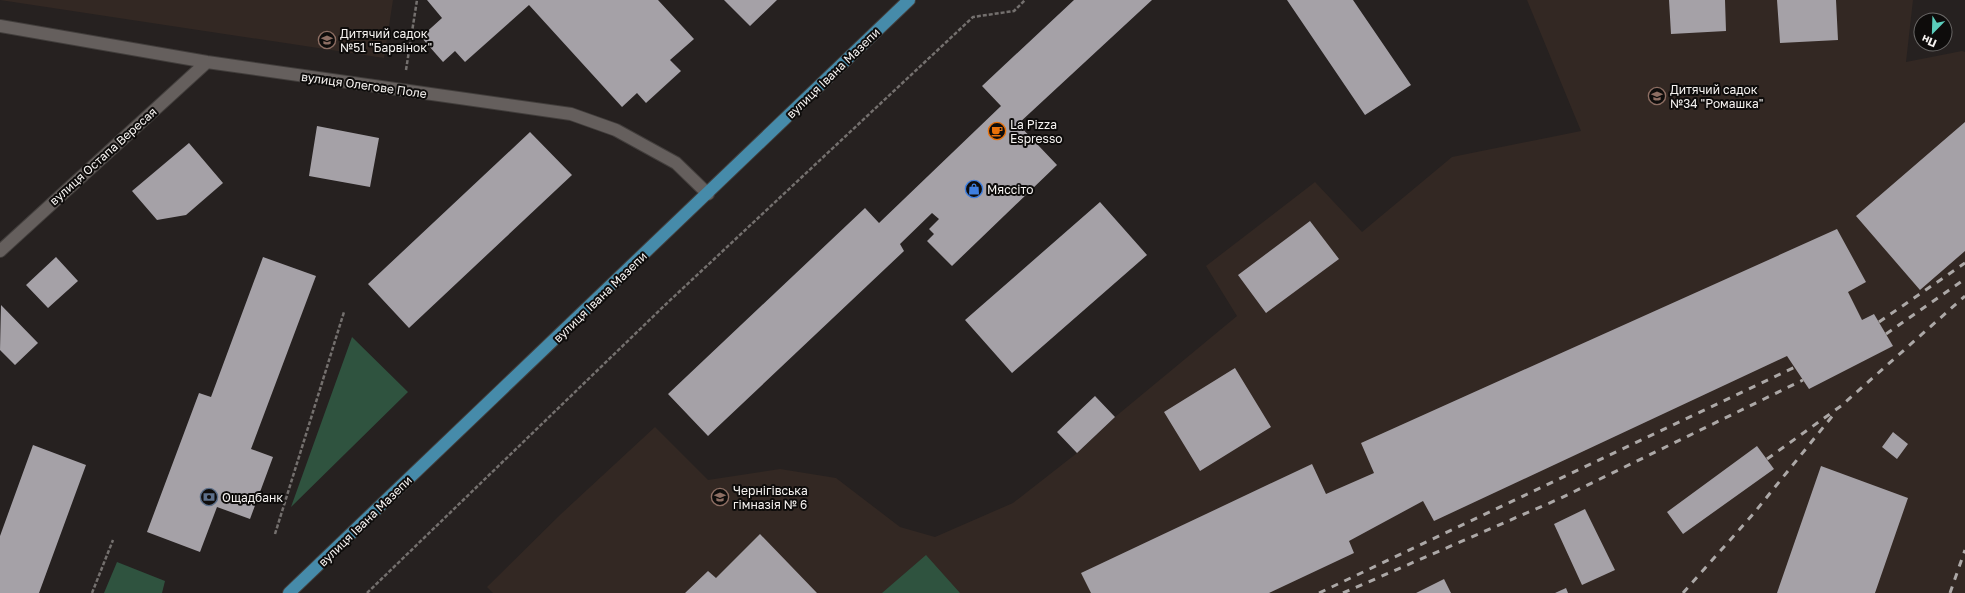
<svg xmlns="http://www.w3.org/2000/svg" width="1965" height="593" font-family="'Golos Text',sans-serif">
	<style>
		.built { fill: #332823 }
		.green { fill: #2f533f }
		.building { fill: #a5a1a7 }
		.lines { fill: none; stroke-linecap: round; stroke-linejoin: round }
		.minor-casing { stroke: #423e3c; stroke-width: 14 }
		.major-casing { stroke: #423e3c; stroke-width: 14 }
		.path { stroke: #74706e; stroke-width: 2.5; stroke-dasharray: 4 2; stroke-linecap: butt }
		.minor { stroke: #655f5d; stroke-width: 12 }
		.major { stroke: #468baa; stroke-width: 12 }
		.rail { stroke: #aca8a7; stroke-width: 3; stroke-dasharray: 7 7; stroke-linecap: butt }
		.labels { text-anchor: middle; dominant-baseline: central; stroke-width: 4; stroke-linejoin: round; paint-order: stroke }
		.poi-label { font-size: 12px; fill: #f5f2f0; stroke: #0e0c0b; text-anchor: start }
		.street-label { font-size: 12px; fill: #f5f2f0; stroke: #0e0c0b }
	</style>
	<rect width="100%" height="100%" fill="#262120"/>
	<path class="built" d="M0,0H393L384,58Z
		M1527,0H1913L1906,62L1962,51L1965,52V593H493L487,587L561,514L655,427L708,480L780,469L836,478L900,527L935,537L1013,503L1077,453L1115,417L1237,316L1206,266L1315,182L1362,232L1452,157L1581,131Z"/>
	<path class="green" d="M352,337L408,392L291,507Z
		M926,555L960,593H882Z
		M117,562L165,581L162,593H104Z"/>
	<path class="building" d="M427,0H658L694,39L670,60L681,71L646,103L637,93L622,107L529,5L465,62L455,51L443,62L421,37L442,18Z
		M724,0H777L750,26Z
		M1074,0H1152L1018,124L1057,165L952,266L927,241L934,234L929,229L939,219L932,213L900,244L904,251L708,436L668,394L865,208L879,223L1001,106L982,86Z
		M1287,0H1353L1411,85L1365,115Z
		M1669,0H1725L1726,31L1671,34Z
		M1777,0H1836L1838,40L1780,43Z
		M1965,122V251L1920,290L1856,216Z
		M317,126L379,138L370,187L309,176Z
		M530,132L572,175L409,328L368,284Z
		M189,143L223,183L186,215L157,220L132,191Z
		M1100,202L1147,255L1012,373L965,320Z
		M1310,221L1339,259L1266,313L1238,275Z
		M1837,229L1866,282L1848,292L1862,320L1874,314L1893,346L1809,389L1787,356L1434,521L1423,501L1349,541L1354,553L1269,593H1091L1081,573L1312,464L1326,494L1374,473L1361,443Z
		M56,257L78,281L48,308L26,285Z
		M263,257L316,276L251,449L273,457L250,519L217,507L200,552L147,532L199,393L211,397Z
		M1,305L38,343L15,365L0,350Z
		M1235,368L1271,427L1200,471L1164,412Z
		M1095,396L1115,417L1077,453L1057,432Z
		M1893,432L1908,444L1897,459L1882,447Z
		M33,445L86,465L39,593H0V536Z
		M1757,446L1774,469L1683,534L1667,512Z
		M1821,466L1908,498L1875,593H1777Z
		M1585,509L1615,570L1582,585L1554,524Z
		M760,534L817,593H685L708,571L716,578Z
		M1444,579L1451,593H1416Z
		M1566,588L1568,593H1555Z"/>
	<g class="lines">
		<defs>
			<path id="minor" d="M0,26L207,62L571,114L616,130L676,163L708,194
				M0,251L207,62"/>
			<path id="major" d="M289,593L909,0"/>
		</defs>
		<use href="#minor" class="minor-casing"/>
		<use href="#major" class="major-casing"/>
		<path class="path" d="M406,70L417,0
			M275,534L344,312
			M92,593L113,540
			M367,593L665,305L973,17L1014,11L1025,0"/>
		<use href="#minor" class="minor"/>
		<use href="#major" class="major"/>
		<path class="rail" d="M1879,322L1965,263
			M1886,334L1965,279
			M1767,459L1841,406L1965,296
			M1319,593L1795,367
			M1343,593L1561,498L1803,380
			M1683,593L1754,513L1834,414
			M1950,593L1965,550"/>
	</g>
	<defs>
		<symbol id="school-ring" viewBox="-11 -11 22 22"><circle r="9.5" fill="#0e0c0b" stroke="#8d6e63" stroke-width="1.5"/><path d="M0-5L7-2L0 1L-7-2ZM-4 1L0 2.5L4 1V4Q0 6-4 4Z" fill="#8d6e63"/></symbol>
		<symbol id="cafe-ring" viewBox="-11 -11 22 22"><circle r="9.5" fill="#0e0c0b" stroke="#e8710a" stroke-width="1.5"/><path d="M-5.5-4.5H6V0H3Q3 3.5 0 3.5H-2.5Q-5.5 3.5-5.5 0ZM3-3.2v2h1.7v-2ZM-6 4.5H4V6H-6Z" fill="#e8710a"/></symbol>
		<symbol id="shop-ring" viewBox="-11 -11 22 22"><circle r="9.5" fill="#0e0c0b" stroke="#3f7fe0" stroke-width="1.5"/><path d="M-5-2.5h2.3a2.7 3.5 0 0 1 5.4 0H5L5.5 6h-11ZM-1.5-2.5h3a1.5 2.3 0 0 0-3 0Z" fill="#3f7fe0"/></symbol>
		<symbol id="bank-ring" viewBox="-11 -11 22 22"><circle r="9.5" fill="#0e0c0b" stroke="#5c6f8a" stroke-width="1.5"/><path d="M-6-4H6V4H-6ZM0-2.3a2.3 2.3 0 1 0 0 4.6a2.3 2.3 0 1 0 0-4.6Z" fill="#5c6f8a"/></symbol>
	</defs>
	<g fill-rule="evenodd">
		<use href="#school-ring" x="317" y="30" width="20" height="20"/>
		<use href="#school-ring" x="1647" y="86" width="20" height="20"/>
		<use href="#cafe-ring" x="987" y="121" width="20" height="20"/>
		<use href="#shop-ring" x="964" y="179" width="20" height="20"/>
		<use href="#bank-ring" x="199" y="487" width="20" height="20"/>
		<use href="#school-ring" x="710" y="487" width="20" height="20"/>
	</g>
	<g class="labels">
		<g class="poi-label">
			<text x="340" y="33">Дитячий садок<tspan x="340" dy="14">№51 "Барвінок"</tspan></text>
			<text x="1670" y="89">Дитячий садок<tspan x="1670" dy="14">№34 "Ромашка"</tspan></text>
			<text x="1010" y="124">La Pizza<tspan x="1010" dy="14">Espresso</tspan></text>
			<text x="987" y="189">Мяссіто</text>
			<text x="733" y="490">Чернігівська<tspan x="733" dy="14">гімназія № 6</tspan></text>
			<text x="222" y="497">Ощадбанк</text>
		</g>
		<g class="street-label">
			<text transform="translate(833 73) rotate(-44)">вулиця Івана Мазепи</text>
			<text transform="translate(364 85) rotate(8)">вулиця Олегове Поле</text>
			<text transform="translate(103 156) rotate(-42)">вулиця Остапа Вересая</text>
			<text transform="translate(600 297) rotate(-44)">вулиця Івана Мазепи</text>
			<text transform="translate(365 521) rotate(-44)">вулиця Івана Мазепи</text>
		</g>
	</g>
	<g transform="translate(1933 32) rotate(203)"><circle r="19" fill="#0e0c0b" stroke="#6a6867"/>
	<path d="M0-3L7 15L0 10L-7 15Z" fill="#5bcebc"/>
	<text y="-6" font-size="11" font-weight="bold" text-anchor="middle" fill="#f5f2f0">Пн</text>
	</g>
</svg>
